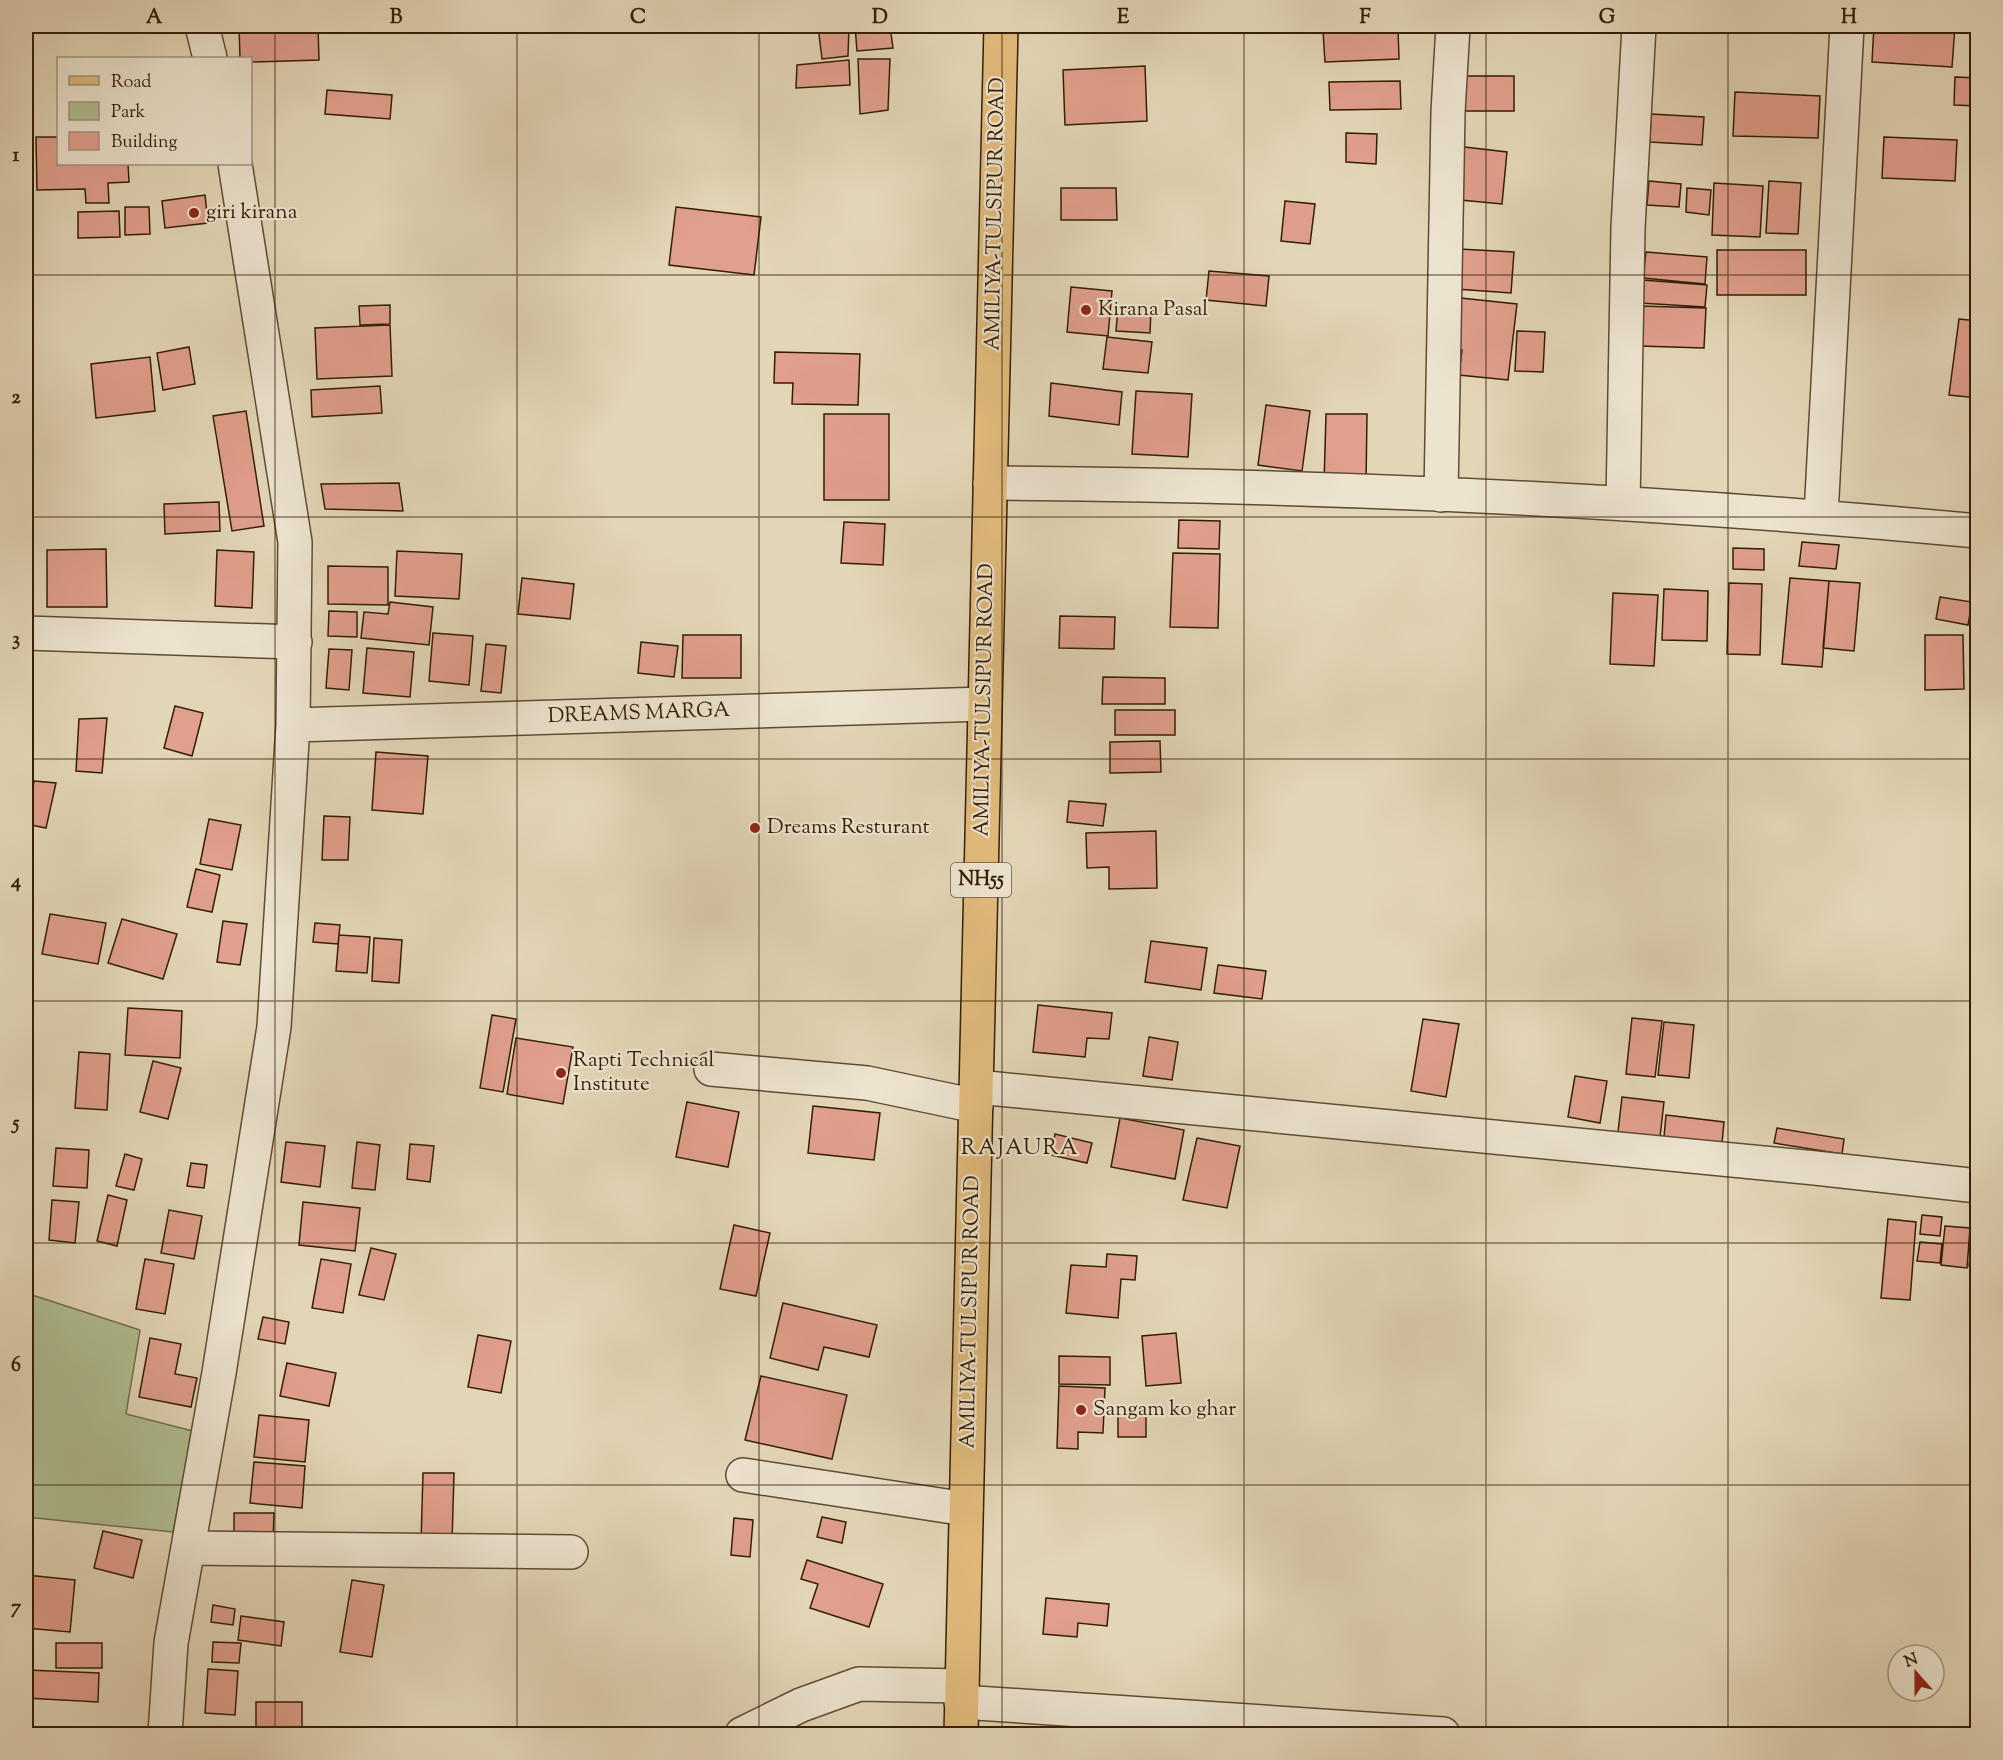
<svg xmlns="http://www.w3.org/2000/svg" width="2003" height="1760" font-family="'Sorts Mill Goudy',serif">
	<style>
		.green { fill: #b0be91; stroke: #726e4b; stroke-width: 1.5 }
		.building { fill: #e19f8d; stroke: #331e05; stroke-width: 1.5 }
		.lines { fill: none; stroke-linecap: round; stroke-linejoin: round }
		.minor-casing { stroke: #5f4c32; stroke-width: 36 }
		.major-casing { stroke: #331e05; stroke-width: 36 }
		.minor { stroke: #ede4d0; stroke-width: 33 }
		.major { stroke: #e2bb7c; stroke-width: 33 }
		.grid { fill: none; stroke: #331e05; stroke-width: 1.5; stroke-opacity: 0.55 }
		.poi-dot { fill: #8f2418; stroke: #ede4d0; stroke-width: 2 }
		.labels { text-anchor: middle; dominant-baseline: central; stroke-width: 4.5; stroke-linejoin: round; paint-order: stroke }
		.shield { fill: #ede4d0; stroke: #6b5942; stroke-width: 1.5 }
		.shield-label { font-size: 20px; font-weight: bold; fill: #331e05 }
		.poi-label { font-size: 21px; fill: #331e05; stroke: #ede4d0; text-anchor: start }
		.street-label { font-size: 21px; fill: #331e05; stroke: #ede4d0 }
		.neighbourhood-label { font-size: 22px; letter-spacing: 1.5px; fill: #331e05; stroke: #ede4d0 }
		.neatline { fill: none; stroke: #331e05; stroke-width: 2 }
		.grid-label { font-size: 20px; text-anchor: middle; font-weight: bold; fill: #331e05 }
	</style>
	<rect width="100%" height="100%" fill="#e3d6b7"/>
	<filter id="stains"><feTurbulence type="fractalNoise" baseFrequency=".00333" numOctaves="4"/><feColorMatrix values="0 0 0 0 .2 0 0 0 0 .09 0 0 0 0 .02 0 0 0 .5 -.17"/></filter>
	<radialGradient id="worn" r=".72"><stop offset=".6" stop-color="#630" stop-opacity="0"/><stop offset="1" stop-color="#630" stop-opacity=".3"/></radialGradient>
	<path class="green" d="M26,1293L140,1330L126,1414L193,1431L173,1532L26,1517Z"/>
	<path class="building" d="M239,26H318L319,60L250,62V58H240Z
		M818,26H849L848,56L822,59Z
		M855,26H890L893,48L857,51Z
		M1874,26H1955L1952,67L1872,62Z
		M1398,28L1399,59L1325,62L1323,31Z
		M858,59H890L888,110L860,114Z
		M849,60L850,85L796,88L797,65Z
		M1145,66L1147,121L1065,125L1063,70Z
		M1458,76H1514V111H1458Z
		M1955,77L1978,78V106L1954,105Z
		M1400,81L1401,109L1330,110L1329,82Z
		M327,90L392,95L390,119L325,114Z
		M1735,92L1820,96L1818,138L1733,136Z
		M1651,114L1704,117L1702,145L1650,142Z
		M1346,133L1377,134L1376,164L1346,162Z
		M36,137H58V164H128L129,182L108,183L109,203H86L85,189L37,190Z
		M1884,137L1957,140L1955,181L1882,178Z
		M1456,146L1507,152L1502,204L1450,199Z
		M1649,181L1681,184L1679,207L1647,205Z
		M1769,181L1801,183L1798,234L1766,233Z
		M1714,183L1763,186L1760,237L1712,235Z
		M1061,188H1116L1117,220H1061Z
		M1687,188L1711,190L1709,215L1686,212Z
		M205,195L208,223L165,228L162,201Z
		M1285,201L1315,204L1310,244L1281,241Z
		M125,207H149L150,234L125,235Z
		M676,207L761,217L754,275L669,265Z
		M119,211L120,237L78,238V212Z
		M1459,249L1514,252L1511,293L1456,289Z
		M1717,250H1806V295H1717Z
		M1646,252L1707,257L1705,284L1643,278Z
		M1209,271L1269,276L1266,306L1206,300Z
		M1642,280L1707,285L1705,307L1640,303Z
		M1071,287L1112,291L1108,336L1067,332Z
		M1451,297L1517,304L1508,380L1459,375L1462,350L1445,348Z
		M390,305V324L360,325L359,306Z
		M1640,306L1706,308L1704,348L1639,346Z
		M1118,307L1151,309L1150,333L1116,331Z
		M1959,319L1978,321V398L1949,395Z
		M390,325L392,376L317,379L315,328Z
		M1517,331L1545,332L1543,372L1515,371Z
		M1107,337L1152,342L1148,373L1103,369Z
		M189,347L195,384L163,390L157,353Z
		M775,352L860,354L858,405L792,404L793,383H774Z
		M150,357L155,411L96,418L91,364Z
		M1051,383L1122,392L1119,425L1049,416Z
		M380,386L382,413L312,417L311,390Z
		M1136,391L1192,394L1188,457L1132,454Z
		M1266,405L1310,411L1302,471L1258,465Z
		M246,411L264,526L232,531L213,416Z
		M824,414H889V500H824Z
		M1326,414H1367L1366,485L1324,484Z
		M399,483L403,511L325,509L321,484Z
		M219,502L220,531L165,534L164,504Z
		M1179,520L1220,521L1219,549L1178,548Z
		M844,522L885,524L883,565L841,563Z
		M1802,542L1839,545L1836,569L1799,566Z
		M1733,548L1764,549V570L1733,569Z
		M106,549L107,607H47V550Z
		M217,550L254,552L252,608L215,606Z
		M397,551L462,554L459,599L395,596Z
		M1173,553L1220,554L1218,628L1170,627Z
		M328,566L388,567V605L328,604Z
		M522,578L574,584L570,619L518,614Z
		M1790,578L1829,581L1822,667L1782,664Z
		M1829,581L1860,583L1854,651L1823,648Z
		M1729,583L1762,584L1760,655L1727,654Z
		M1664,589L1708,591L1707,641L1662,640Z
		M1613,593L1658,595L1654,666L1610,664Z
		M1940,597L1972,602L1968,625L1936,619Z
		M390,602L433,607L429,645L361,638L364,612L388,614Z
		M329,611L357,612V637L328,636Z
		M1060,616L1115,617L1114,649L1059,648Z
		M433,633L473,636L469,685L429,681Z
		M683,635H741V678H682Z
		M1925,635H1963L1964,689L1925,690Z
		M641,642L678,646L674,677L638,673Z
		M486,644L506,646L501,693L481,691Z
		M367,648L414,652L410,697L363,693Z
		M329,649L352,650L349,690L326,688Z
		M1103,677L1165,678V704H1102Z
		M175,706L203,713L192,756L164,748Z
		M1115,710H1175V735H1115Z
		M107,718L102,773L76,771L79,719Z
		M1160,741L1161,772L1110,773V742Z
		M376,752L428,756L423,814L372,810Z
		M34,781L56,783L46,828L26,824Z
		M1069,801L1106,804L1103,826L1067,822Z
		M324,816L350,817L348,860H322Z
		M209,819L241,825L232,870L200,864Z
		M1156,831L1157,888L1109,889V867L1087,868L1086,833Z
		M196,869L220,875L212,912L187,907Z
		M50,914L106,923L98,964L42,954Z
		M122,919L177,934L163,979L108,963Z
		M223,921L247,924L240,965L217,962Z
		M315,923L340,925L338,944L313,942Z
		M339,935L370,937L367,973L336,971Z
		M374,938L402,940L399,983L372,981Z
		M1151,941L1207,948L1201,990L1145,982Z
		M1218,965L1266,971L1262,999L1214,993Z
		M1038,1005L1112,1013L1109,1039L1087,1038L1085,1057L1033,1052Z
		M128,1008L182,1011L180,1058L125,1055Z
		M492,1015L516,1019L503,1092L480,1088Z
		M1632,1018L1662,1021L1655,1077L1626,1074Z
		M1423,1019L1459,1024L1446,1097L1411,1091Z
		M1664,1022L1694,1025L1689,1078L1658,1075Z
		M1149,1037L1178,1042L1172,1080L1143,1076Z
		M516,1038L573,1047L563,1104L507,1094Z
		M79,1052L110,1054L107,1110L75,1108Z
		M153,1061L181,1068L168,1119L140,1112Z
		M1575,1076L1607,1081L1600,1123L1568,1117Z
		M1622,1097L1664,1102L1660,1137L1618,1132Z
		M687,1102L739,1112L728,1167L676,1157Z
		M813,1106L880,1113L874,1160L808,1153Z
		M1666,1115L1724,1122L1722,1143L1664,1137Z
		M1120,1118L1184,1130L1175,1179L1111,1167Z
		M1777,1128L1844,1139L1842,1154L1774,1143Z
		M1055,1134L1092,1143L1087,1163L1051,1155Z
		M1197,1138L1240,1146L1227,1208L1183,1200Z
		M286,1142L325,1146L320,1187L281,1182Z
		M357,1142L380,1145L375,1190L352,1188Z
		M410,1144L434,1146L430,1182L407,1179Z
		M56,1148L89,1150L87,1188L53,1186Z
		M125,1154L142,1159L134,1190L116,1186Z
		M191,1163L207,1165L204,1188L187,1186Z
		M108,1195L127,1200L117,1246L97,1241Z
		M52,1200L79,1202L75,1243L49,1240Z
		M303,1202L360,1208L355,1251L299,1245Z
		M169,1210L202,1216L194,1259L161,1253Z
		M1922,1215L1942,1217L1940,1236L1920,1234Z
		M1888,1219L1916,1222L1910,1300L1881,1298Z
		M734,1225L770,1233L756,1296L720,1289Z
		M1945,1226L1970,1228L1967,1268L1941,1265Z
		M1973,1227H1978V1267L1969,1266Z
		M1920,1242L1942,1244L1940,1263L1917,1261Z
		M371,1248L396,1254L384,1300L359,1295Z
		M1107,1254L1137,1256L1135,1280L1121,1279L1118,1318L1066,1313L1071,1265L1106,1267Z
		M145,1259L174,1264L165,1314L136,1309Z
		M321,1259L351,1264L343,1313L312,1308Z
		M783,1303L877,1325L869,1357L824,1347L818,1370L770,1358Z
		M263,1317L289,1322L285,1344L258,1339Z
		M1176,1333L1181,1383L1146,1386L1142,1336Z
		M478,1335L511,1341L501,1393L468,1387Z
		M150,1338L181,1344L175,1374L197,1378L191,1407L139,1397Z
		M1059,1356L1110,1357V1385L1059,1384Z
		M287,1363L336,1373L329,1406L280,1396Z
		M761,1376L847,1395L832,1459L745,1440Z
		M1059,1386L1105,1388L1103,1433L1078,1432V1449L1057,1448Z
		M259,1415L309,1420L305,1462L254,1457Z
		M1118,1415H1146V1437H1118Z
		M254,1462L305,1466L302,1508L250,1503Z
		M423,1473H454L452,1543L421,1542Z
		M234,1513H274L273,1542L234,1541Z
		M822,1517L846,1522L842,1543L817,1537Z
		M734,1518L753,1520L750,1557L731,1555Z
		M103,1531L142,1540L133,1578L94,1568Z
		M807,1560L883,1584L869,1627L810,1608L818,1584L801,1579Z
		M26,1575L75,1580L70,1632L26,1628Z
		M352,1580L384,1585L372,1657L340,1652Z
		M1046,1598L1109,1604L1107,1626L1078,1623L1077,1637L1043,1634Z
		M213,1605L235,1609L233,1625L211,1622Z
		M241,1616L284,1622L281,1646L238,1640Z
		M213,1642L241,1643L239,1663L212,1662Z
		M56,1643H102V1668H56Z
		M208,1669L238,1671L235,1715L205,1713Z
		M27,1670L99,1673L98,1702L26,1698Z
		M256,1702H302V1731L256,1730Z"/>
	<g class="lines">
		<defs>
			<path id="minor" d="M202,26L210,58
				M990,483C1319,485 1649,500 1978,531
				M1441,495L1448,112L1453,26
				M1623,504L1628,228L1639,26
				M1821,516L1847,26
				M26,633L295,642
				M293,725L985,704
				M711,1069L867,1083L976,1106
				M977,1087L1815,1168L1978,1186
				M743,1475L966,1509
				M188,1548L571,1552
				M961,1702L1443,1734
				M165,1734L171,1643L219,1373L274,1027L293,725L295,542L235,164
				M742,1734L801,1705L859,1684L962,1686"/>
			<path id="major" d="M961,1734L1001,26"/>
		</defs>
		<use href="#minor" class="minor-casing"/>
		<use href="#major" class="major-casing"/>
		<use href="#minor" class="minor"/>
		<use href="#major" class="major"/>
	</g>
	<path class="grid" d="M275,26V1734M517,26V1734M759,26V1734M1002,26V1734M1244,26V1734M1486,26V1734M1728,26V1734M26,275H1978M26,517H1978M26,759H1978M26,1001H1978M26,1243H1978M26,1485H1978"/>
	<g class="poi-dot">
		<circle cx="194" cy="213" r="6"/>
		<circle cx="1086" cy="310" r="6"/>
		<circle cx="755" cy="828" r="6"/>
		<circle cx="561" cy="1073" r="6"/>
		<circle cx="1081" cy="1410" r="6"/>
	</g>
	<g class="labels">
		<rect class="shield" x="951" y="863" width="60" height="34" rx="4.5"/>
		<g class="shield-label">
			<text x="981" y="880">NH55</text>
		</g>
		<g class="poi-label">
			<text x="206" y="213">giri kirana</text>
			<text x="1098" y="310">Kirana Pasal</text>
			<text x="767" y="828">Dreams Resturant</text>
			<text x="573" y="1061">Rapti Technical<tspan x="573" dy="24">Institute</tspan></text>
			<text x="1093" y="1410">Sangam ko ghar</text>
		</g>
		<g class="street-label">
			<text transform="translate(996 214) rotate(-89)">AMILIYA-TULSIPUR ROAD</text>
			<text transform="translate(985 700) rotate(-89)">AMILIYA-TULSIPUR ROAD</text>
			<text transform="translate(639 714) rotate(-2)">DREAMS MARGA</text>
			<text transform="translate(971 1312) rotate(-89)">AMILIYA-TULSIPUR ROAD</text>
		</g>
		<g class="neighbourhood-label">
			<text x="1020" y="1149">RAJAURA</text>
		</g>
	</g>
	<rect width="2003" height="1760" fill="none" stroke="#e3d6b7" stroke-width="66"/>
	<rect x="57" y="57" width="195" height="108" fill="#ede4d0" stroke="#a3957f" stroke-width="1.5"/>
	<rect x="69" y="76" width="30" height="9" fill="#e2bb7c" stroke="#a3957f" stroke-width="1.5"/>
	<text x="111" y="87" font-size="18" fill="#331e05">Road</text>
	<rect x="69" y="102" width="30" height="18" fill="#b0be91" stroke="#a3957f" stroke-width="1.5"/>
	<text x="111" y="117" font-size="18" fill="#331e05">Park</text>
	<rect x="69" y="132" width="30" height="18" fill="#e19f8d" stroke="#a3957f" stroke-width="1.5"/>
	<text x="111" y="147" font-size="18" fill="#331e05">Building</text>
	<g transform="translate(1916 1673) rotate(339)"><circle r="28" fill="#ede4d0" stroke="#a3957f" stroke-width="1.5"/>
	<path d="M0-4.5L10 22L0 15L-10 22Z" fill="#8f2418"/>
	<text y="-9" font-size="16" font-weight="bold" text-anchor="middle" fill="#331e05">N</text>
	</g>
	<rect x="33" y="33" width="1937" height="1694" class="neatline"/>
	<g class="grid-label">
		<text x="154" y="23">A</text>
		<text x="396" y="23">B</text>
		<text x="638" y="23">C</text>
		<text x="880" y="23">D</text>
		<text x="1123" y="23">E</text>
		<text x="1365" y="23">F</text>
		<text x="1607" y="23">G</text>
		<text x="1849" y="23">H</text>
		<text x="16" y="161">1</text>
		<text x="16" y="403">2</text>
		<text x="16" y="645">3</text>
		<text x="16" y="887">4</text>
		<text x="16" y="1129">5</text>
		<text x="16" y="1371">6</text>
		<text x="16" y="1613">7</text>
	</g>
	<rect width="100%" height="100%" filter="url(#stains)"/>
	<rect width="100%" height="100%" fill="url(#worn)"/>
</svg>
